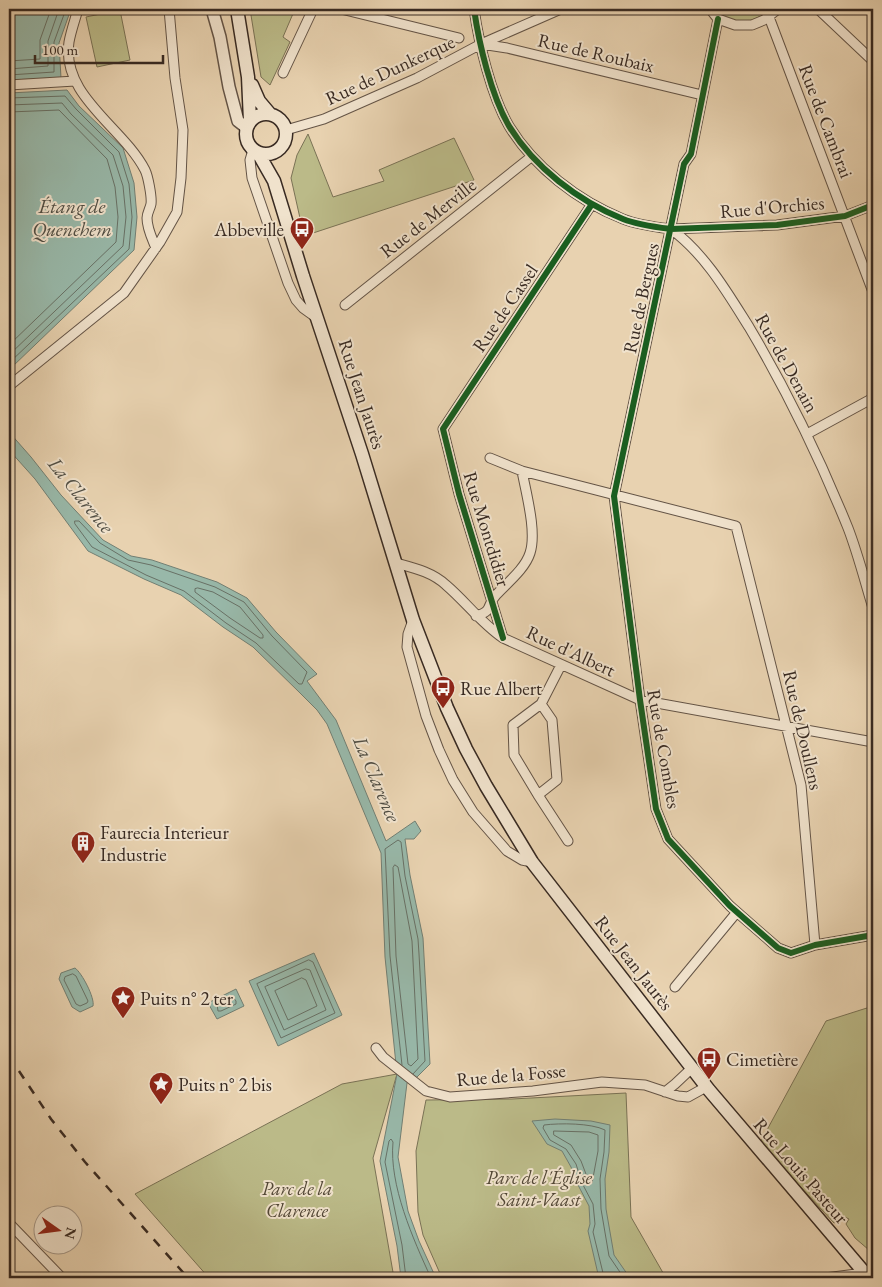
<svg xmlns="http://www.w3.org/2000/svg" width="882" height="1287" font-family="'EB Garamond',serif">
	<style>
		.green { fill: #bbba88; stroke: #7a7255 }
		.water { fill: #98b8a9; stroke: #727f73 }
		.lines { fill: none; stroke-linecap: round; stroke-linejoin: round }
		.shore { stroke: #687166; stroke-width: 1 }
		.minor-casing { stroke: #645446; stroke-width: 11 }
		.tertiary-casing { stroke: #645446; stroke-width: 14 }
		.secondary-casing { stroke: #382a22; stroke-width: 15 }
		.minor { stroke: #f0e2cc; stroke-width: 9 }
		.tertiary { stroke: #f0e2cc; stroke-width: 11 }
		.secondary { stroke: #f0e2cc; stroke-width: 12 }
		.rail { stroke: #382a22; stroke-width: 2.5; stroke-dasharray: 9 9; stroke-linecap: butt }
		.cycleway-casing { stroke: #f0e2cc; stroke-width: 9 }
		.cycleway { stroke: #1b5e20; stroke-width: 6 }
		.labels { text-anchor: middle; dominant-baseline: central; stroke-width: 4; stroke-linejoin: round; paint-order: stroke }
		.street-label { font-size: 19px; fill: #382a22; stroke: #f0e2cc }
		.poi-label { font-size: 19px; fill: #382a22; stroke: #f0e2cc; text-anchor: start }
		.park-label { font-size: 19px; font-style: italic; fill: #524736; stroke: #f0e2cc }
		.water-label { font-size: 20px; font-style: italic; fill: #504e44; stroke: #f0e2cc }
	</style>
	<rect width="100%" height="100%" fill="#e8d2b0"/>
	<filter id="stains"><feTurbulence type="fractalNoise" baseFrequency=".004" numOctaves="4"/><feColorMatrix values="0 0 0 0 .2 0 0 0 0 .09 0 0 0 0 .02 0 0 0 .5 -.17"/></filter>
	<radialGradient id="worn" r=".72"><stop offset=".6" stop-color="#630" stop-opacity="0"/><stop offset="1" stop-color="#630" stop-opacity=".3"/></radialGradient>
	<path class="green" d="M250,9H295L283,37L290,42L270,85L261,77Z
		M714,9H772C755,22 728,31 714,9Z
		M120,10L130,60L97,67L86,17Z
		M308,134L333,197L384,181L379,170L454,138L474,180L304,236L291,178L297,155Z
		M870,1007H873V1251L869,1250L855,1238L846,1224L849,1219L843,1216L841,1220L834,1223L797,1183L761,1141L826,1021Z
		M397,1074L373,1158L394,1278H209L135,1194L342,1084Z
		M626,1093L631,1217L666,1278H442L423,1235L418,1212L416,1151L426,1100L512,1099Z"/>
	<path class="water" d="M9,9H71L59,43L61,78L9,80Z
		M67,90L79,106L123,148L134,183L137,217L134,250L12,367L9,369V93Z
		M9,432L31,457L61,495L103,540L131,556L152,560L217,582L247,598L276,632L317,674L307,681L336,720L386,841L415,821L421,831L414,839H405L410,875L423,938L430,1064L416,1078L407,1083L398,1157L408,1211L419,1241L436,1278H401L397,1246L380,1161L397,1074L385,957L381,853L327,724L317,710L300,693L253,647L223,627L181,595L144,579L88,551L35,479L9,450Z
		M314,953L342,1015L278,1046L249,981Z
		M75,968C82,973 95,998 93,1006L80,1012L72,1007L59,979L61,973Z
		M236,989L244,1006L217,1019L208,1003Z
		M555,1119L591,1121L610,1125L609,1152L605,1179L606,1209L614,1255L630,1278H597L598,1274L588,1231L590,1224L589,1206L578,1185L571,1167L562,1151L547,1144L532,1121Z"/>
	<g class="lines">
		<path class="shore" d="M9,61L40,59V40L51,9
			M9,69L48,66V41L59,9
			M9,75L54,72V42L66,9
			M9,98L65,96L76,109L119,152L129,184L132,217L129,249L9,363
			M9,105L62,103L71,114L113,155L123,186L126,217L123,246L9,355
			M9,112L59,110L107,159L115,187L118,217L116,242L9,345
			M75,521H79L100,543L128,560L151,565L215,587L244,602L272,636L307,672L302,684H299L256,643L226,623L184,591L146,575L92,547L75,524Z
			M198,588L213,592L240,607L263,635V638H260L230,618L195,592V589Z
			M395,865L398,867L412,941L418,1059L411,1066L408,1064L396,956L393,868Z
			M309,960L313,962L335,1013L281,1038L257,984Z
			M306,969L310,970L326,1010L284,1030L265,987Z
			M73,974L76,976L88,1001L87,1003L80,1006L76,1004L64,980L65,977Z
			M302,978L306,980L317,1006L288,1020L275,991Z
			M233,997L236,1001V1004L221,1011H218L217,1004Z
			M402,1065L390,956L385,849L398,840L401,842L405,876L418,939L419,954L425,1061L413,1074
			M554,1131L589,1132L598,1135V1151L592,1183L589,1182L581,1161L571,1145L554,1135Z
			M406,1278L402,1245L385,1162L389,1141L391,1139L393,1142C389,1185 413,1239 431,1278
			M603,1278V1273L593,1232L595,1224L593,1204L582,1183L576,1164L566,1149L550,1140L543,1128L544,1125C560,1123 591,1123 605,1130L604,1152L600,1179L601,1209L609,1256L624,1278"/>
		<defs>
			<path id="minor" d="M78,9C75,20 71,31 69,42C61,96 123,127 145,170C148,176 152,197 151,204C150,209 147,213 147,218C147,229 152,238 156,248
				M341,9L459,38
				M474,9C479,44 491,95 509,126C534,167 578,201 623,219C638,225 655,227 671,229L777,225L845,216L873,205
				M710,9L718,19L735,25H752L764,20L778,9
				M818,9L873,61
				M769,17L873,292
				M718,19L691,154L684,164L614,496L640,700L656,809L668,839L730,906L778,948L791,953L815,945L873,935
				M481,44L507,48L702,95
				M283,73L313,9
				M9,85L75,81
				M286,130L324,119L417,78L481,44L561,9
				M253,150L250,160L252,178L288,283L296,300L303,308L317,318
				M671,229C705,254 727,292 749,327C787,391 820,459 848,528C858,554 865,582 873,608
				M345,305L531,157
				M9,386L124,293L160,242L177,212L181,178L183,130L175,78L169,9
				M807,434L873,398
				M490,458L522,471L736,526L801,785L815,945
				M396,563C414,568 432,572 446,585C466,602 481,623 503,638L640,700L873,742
				M476,616C494,611 486,605 496,595C507,583 525,569 530,553C537,532 526,493 522,471
				M413,620L408,634L407,647L426,716L439,750L453,780L473,812L507,851L522,860L532,862
				M503,638L459,494L443,429L592,204
				M561,665L541,704L552,720L557,780L538,795L568,841
				M538,795L514,755L513,725L541,704
				M675,987L737,912
				M376,1048L383,1057L426,1091L450,1097L533,1091L602,1082L645,1085L678,1096L688,1097L706,1087
				M665,1092L675,1084L692,1068
				M9,1223L62,1278
				M825,1278L864,1273"/>
			<path id="tertiary" d="M212,9L220,37L229,87L238,121L247,128"/>
			<path id="secondary" d="M237,9L248,77L250,121
				M252,85L259,101L270,114
				M246 134a20 20 0 1 1 40 0a20 20 0 1 1-40 0Z
				M258,153L274,181L303,276L362,454L413,620L447,708L466,749L486,786L532,862L709,1090L869,1278"/>
		</defs>
		<use href="#minor" class="minor-casing"/>
		<use href="#tertiary" class="tertiary-casing"/>
		<use href="#secondary" class="secondary-casing"/>
		<use href="#minor" class="minor"/>
		<use href="#tertiary" class="tertiary"/>
		<use href="#secondary" class="secondary"/>
		<path class="rail" d="M9,1056L51,1119L85,1162L188,1278"/>
		<defs>
			<path id="cycleway" d="M474,9C479,44 491,95 509,126C534,167 578,201 623,219C638,225 655,227 671,229L777,225L845,216L873,205
				M718,19L691,154L684,164L614,496L640,700L656,809L668,839L730,906L778,948L791,953L815,945L873,935
				M503,638L459,494L443,429L592,204"/>
		</defs>
		<use href="#cycleway" class="cycleway-casing"/>
		<use href="#cycleway" class="cycleway"/>
	</g>
	<defs>
		<symbol id="bus-pin" viewBox="-11 -11 22 30"><path d="M0 17L-7.5 6A9.5 9.5 0 1 1 7.5 6Z" fill="#8f2418" stroke="#f0e2cc"/><path d="M-5-6H5V4H4V6H2V4H-2V6H-4V4H-5ZM-3.5-4V0h7V-4ZM-3.5 1.2v1.5H-2V1.2ZM2 1.2v1.5H3.5V1.2Z" fill="#fff"/></symbol>
		<symbol id="building-pin" viewBox="-11 -11 22 30"><path d="M0 17L-7.5 6A9.5 9.5 0 1 1 7.5 6Z" fill="#8f2418" stroke="#f0e2cc"/><path d="M-4-6H4V6H1V3H-1V6H-4ZM-2.5-4.3h1.7v1.8h-1.7ZM.8-4.3h1.7v1.8H.8ZM-2.5-1h1.7V.8h-1.7ZM.8-1h1.7V.8H.8Z" fill="#fff"/></symbol>
		<symbol id="sight-pin" viewBox="-11 -11 22 30"><path d="M0 17L-7.5 6A9.5 9.5 0 1 1 7.5 6Z" fill="#8f2418" stroke="#f0e2cc"/><path d="M0-6L1.8-2.2L6-1.7L2.9 1.2L3.7 5.4L0 3.3L-3.7 5.4L-2.9 1.2L-6-1.7L-1.8-2.2Z" fill="#fff"/></symbol>
	</defs>
	<g fill-rule="evenodd">
		<use href="#bus-pin" x="288" y="215" width="28" height="38"/>
		<use href="#bus-pin" x="429" y="674" width="28" height="38"/>
		<use href="#building-pin" x="69" y="829" width="28" height="38"/>
		<use href="#sight-pin" x="109" y="984" width="28" height="38"/>
		<use href="#bus-pin" x="695" y="1045" width="28" height="38"/>
		<use href="#sight-pin" x="147" y="1070" width="28" height="38"/>
	</g>
	<g class="labels">
		<g class="street-label">
			<text transform="translate(596 53) rotate(13)">Rue de Roubaix</text>
			<text transform="translate(390 70) rotate(-25)">Rue de Dunkerque</text>
			<text transform="translate(826 121) rotate(69)">Rue de Cambrai</text>
			<text transform="translate(772 207) rotate(-5)">Rue d'Orchies</text>
			<text transform="translate(428 218) rotate(-38)">Rue de Merville</text>
			<text transform="translate(641 298) rotate(-78)">Rue de Bergues</text>
			<text transform="translate(505 308) rotate(-56)">Rue de Cassel</text>
			<text transform="translate(787 363) rotate(61)">Rue de Denain</text>
			<text transform="translate(362 394) rotate(72)">Rue Jean Jaurès</text>
			<text transform="translate(487 529) rotate(73)">Rue Montdidier</text>
			<text transform="translate(571 651) rotate(25)">Rue d'Albert</text>
			<text transform="translate(803 730) rotate(77)">Rue de Doullens</text>
			<text transform="translate(664 749) rotate(80)">Rue de Combles</text>
			<text transform="translate(634 963) rotate(52)">Rue Jean Jaurès</text>
			<text transform="translate(511 1075) rotate(-5)">Rue de la Fosse</text>
			<text transform="translate(801 1171) rotate(49)">Rue Louis Pasteur</text>
		</g>
		<g class="poi-label">
			<text x="284" y="229" text-anchor="end">Abbeville</text>
			<text x="460" y="688">Rue Albert</text>
			<text x="100" y="832">Faurecia Interieur<tspan x="100" dy="22">Industrie</tspan></text>
			<text x="140" y="998">Puits n° 2 ter</text>
			<text x="726" y="1059">Cimetière</text>
			<text x="178" y="1084">Puits n° 2 bis</text>
		</g>
		<g class="park-label">
			<text x="539" y="1177">Parc de l'Église<tspan x="539" dy="22">Saint-Vaast</tspan></text>
			<text x="297" y="1188">Parc de la<tspan x="297" dy="22">Clarence</tspan></text>
		</g>
		<g class="water-label">
			<text x="72" y="206">Étang de<tspan x="72" dy="23">Quenehem</tspan></text>
			<text transform="translate(81 495) rotate(51)">La Clarence</text>
			<text transform="translate(377 779) rotate(67)">La Clarence</text>
		</g>
	</g>
	<rect width="882" height="1287" fill="none" stroke="#e8d2b0" stroke-width="30"/>
	<rect x="10" y="10" width="862" height="1267" fill="none" stroke="#382a22" stroke-width="2.5"/>
	<rect x="15" y="15" width="852" height="1257" fill="none" stroke="#382a22"/>
	<g transform="translate(58 1230) rotate(104)"><circle r="24" fill="#f0e2cc" stroke="#a69888"/>
	<path d="M0-4L9 19L0 12L-9 19Z" fill="#8f2418"/>
	<text y="-8" font-size="14" font-weight="bold" text-anchor="middle" fill="#382a22">N</text>
	</g>
	<path d="M35 55v8h128v-8" fill="none" stroke="#382a22" stroke-width="2.5"/>
	<text x="42" y="55" font-size="15" fill="#382a22" stroke="#f0e2cc" stroke-width="4" paint-order="stroke">100 m</text>
	<rect width="100%" height="100%" filter="url(#stains)"/>
	<rect width="100%" height="100%" fill="url(#worn)"/>
</svg>
